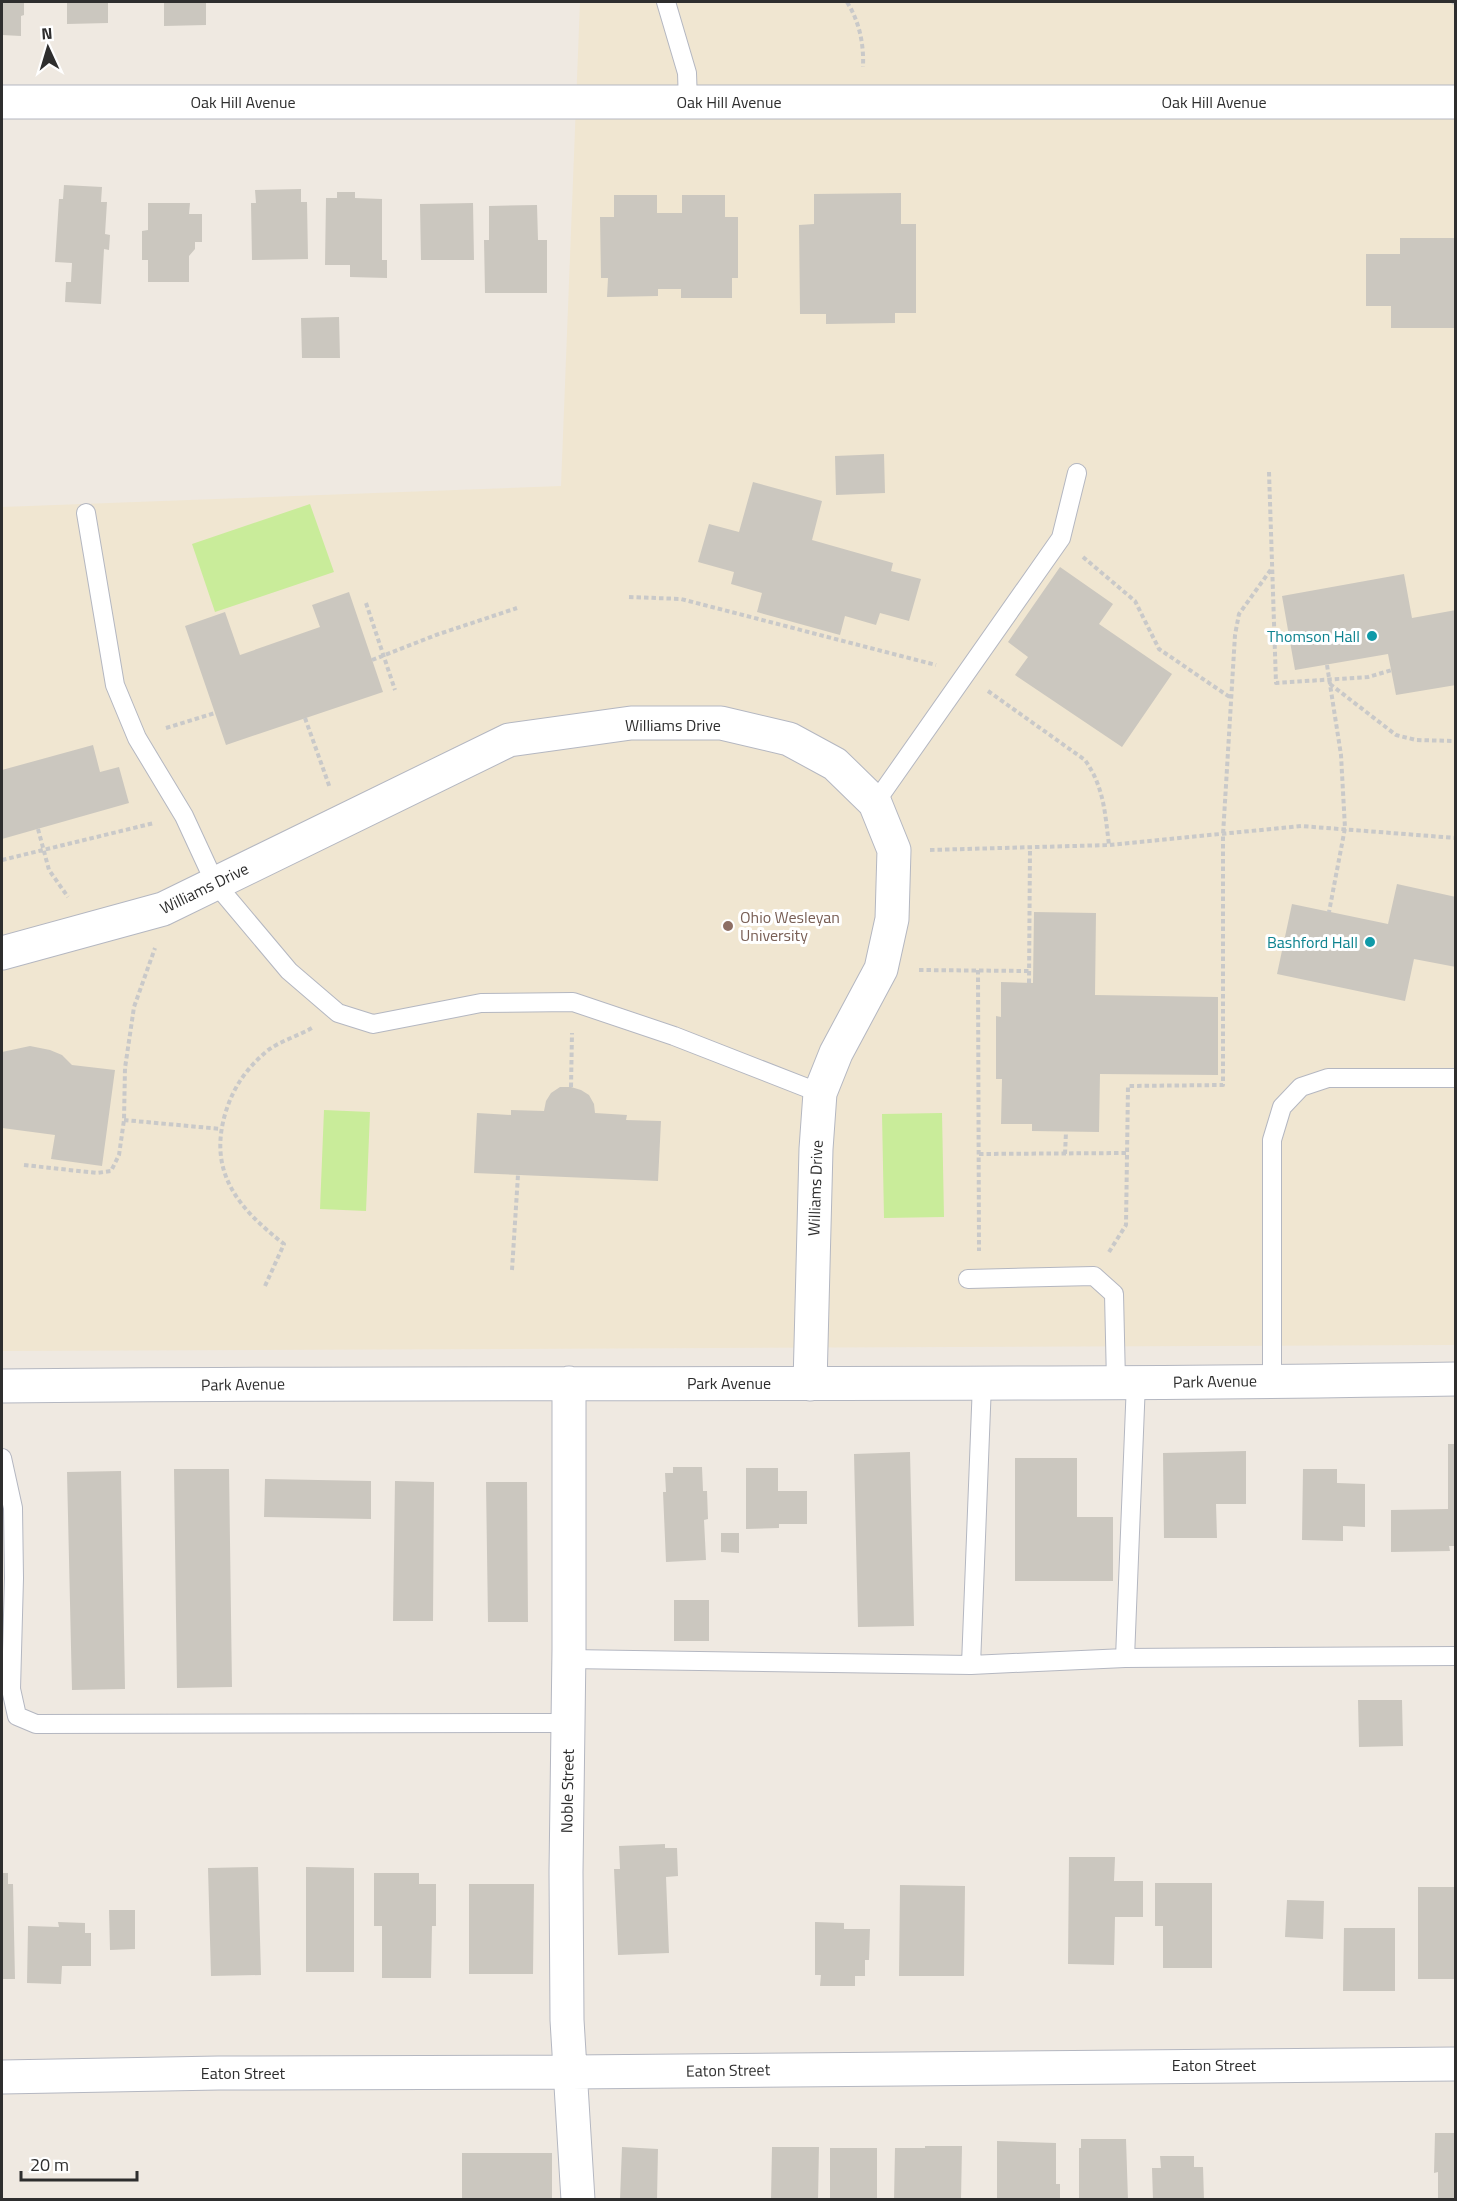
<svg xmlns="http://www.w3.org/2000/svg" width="1457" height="2201" font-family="'Titillium Web',sans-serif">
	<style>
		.education { fill: #f0e6d1 }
		.pitch { fill: #c9ec9a }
		.building { fill: #cbc7bf }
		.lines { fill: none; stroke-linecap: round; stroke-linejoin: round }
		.service-casing { stroke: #b4b7c1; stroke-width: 20 }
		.minor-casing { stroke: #b4b7c1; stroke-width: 35 }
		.path { stroke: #c9c9c9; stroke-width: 4; stroke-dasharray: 4.5 3; stroke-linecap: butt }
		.service { stroke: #fff; stroke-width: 18 }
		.minor { stroke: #fff; stroke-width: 33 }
		.culture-dot { fill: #0f9aa8; stroke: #fff; stroke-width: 2 }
		.education-dot { fill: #8d6e63; stroke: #fff; stroke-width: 2 }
		.labels { text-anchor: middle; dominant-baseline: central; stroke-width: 6; stroke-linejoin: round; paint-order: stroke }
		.street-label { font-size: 16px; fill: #2e2e2e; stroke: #fff }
		.culture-label { font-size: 16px; fill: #0d838f; stroke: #fff; text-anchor: end }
		.education-label { font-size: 16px; fill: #785e54; stroke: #fff; text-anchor: start }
	</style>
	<rect width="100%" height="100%" fill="#efe9e1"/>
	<path class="education" d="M580,2H1455V1345L2,1351V507L561,486Z"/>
	<path class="pitch" d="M310,504L334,572L215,612L192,544Z
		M324,1110L370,1112L366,1211L320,1209Z
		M942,1113L944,1217L884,1218L882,1114Z"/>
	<path class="building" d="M2,2H24V15L21,16V36L2,35Z
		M67,2H108V23L67,24Z
		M164,2H206V25L164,26Z
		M64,185L102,187L101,202H107L105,234L110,235L109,250L104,249L101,304L65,302L66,282H71L72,263L55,262L59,199H63Z
		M301,189V202H307L308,259L252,260L251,203H256L255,190Z
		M337,192H355V198L382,199V260H387V278L350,277V265H325L326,198H337Z
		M901,193V224H916V313H895V323L826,324V314H800L799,225L814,224V194Z
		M614,195H657V213H682V195H725V217H738V278H732V298H681V289H658V296L607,297L608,278H601L600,217H614Z
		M148,203H190L189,214H202V242H195V249L189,256V282H148V260H142V231L148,230Z
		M473,203L474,260H421L420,204Z
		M537,205L538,240H547V293H485L484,240H489V206Z
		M1400,238H1456V328H1391V306H1366V254H1400Z
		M339,317L340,358H302L301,318Z
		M884,454L885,493L836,495L835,456Z
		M753,482L822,501L812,540L893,563L891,571L921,579L909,621L880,613L876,625L845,616L840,635L757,612L762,593L731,584L734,572L698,562L709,524L739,532Z
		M1060,567L1113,604L1099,624L1172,674L1122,747L1015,675L1028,657L1008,642Z
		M1404,574L1412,618L1456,610V685L1396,695L1388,654L1295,670L1282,596Z
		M349,592L383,692L226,745L185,626L225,612L240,655L320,627L312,605Z
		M93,745L100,772L119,767L129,803L2,839V770Z
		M1397,884L1456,897V967L1414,959L1405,1001L1277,974L1292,904L1388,924Z
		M1034,912L1096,913L1095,995L1218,997V1075L1100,1074L1099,1132L1032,1131V1124H1001L1002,1079H996V1016L1001,1017V982L1033,983Z
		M30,1046L50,1050L62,1055L72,1065L115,1070L102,1166L51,1159L55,1135L2,1128V1052Z
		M560,1087H571L581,1090L589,1095L594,1104L595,1113L627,1115L626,1120L661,1121L658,1181L474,1173L477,1113L511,1115V1110L544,1111L546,1101L551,1093Z
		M1448,1444H1456V1546H1449L1450,1551L1391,1552V1510L1448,1509Z
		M1246,1451V1504H1216L1217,1538H1164L1163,1453Z
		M910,1452L914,1626L858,1627L854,1454Z
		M1015,1458H1077V1517H1113V1581H1015Z
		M673,1467H702L703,1491H707L708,1519L704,1520L706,1560L666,1562L663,1492H666L665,1473H673Z
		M746,1468H778V1491H807V1524H779V1528L746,1529Z
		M174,1469H229L232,1687L177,1688Z
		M1303,1469H1337V1483L1365,1484V1527L1343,1526V1541L1302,1540Z
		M121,1471L125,1689L72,1690L67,1472Z
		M265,1479L371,1481V1519L264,1517Z
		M395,1481L434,1482L433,1621H393Z
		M486,1482H527L528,1622H488Z
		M721,1533H739V1553L721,1552Z
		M674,1600H709V1641H674Z
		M1358,1700H1402L1403,1746L1359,1747Z
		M665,1844V1848H677L678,1876L666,1877L669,1953L618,1955L614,1869H620L619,1846Z
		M1069,1857H1115L1114,1881H1143V1917H1115L1114,1965L1068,1964Z
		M258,1867L261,1975L211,1976L208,1868Z
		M306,1867L354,1868V1972H306Z
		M2,1873H8V1884H13L15,1979H2Z
		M374,1873H419V1884H436V1926H432L431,1978H382V1926H374Z
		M1155,1883H1212V1968H1163V1926H1155Z
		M469,1884H534L533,1974H469Z
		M900,1885L965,1886L964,1976H899Z
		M1418,1887H1456V1979H1418Z
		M1287,1900L1324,1901L1323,1939L1285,1937Z
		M109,1910H135V1949L110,1950Z
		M58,1922L85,1923V1933H91V1966H62L61,1984L27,1983L28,1926L59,1927Z
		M815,1922L844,1923V1929H870L869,1960H865V1976H855V1986H820L821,1975H815Z
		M1344,1928H1395V1991H1343Z
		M1435,2133H1456V2200H1438V2172L1434,2173Z
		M1081,2139H1126L1128,2200H1079V2148H1081Z
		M997,2141L1056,2143V2184H1060V2200H997Z
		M925,2146H962L961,2200H894L895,2148H925Z
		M622,2147L658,2149L657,2200H620Z
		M772,2147H819L818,2200H771Z
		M830,2148H877V2200H830Z
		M462,2153H552V2200H462Z
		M1160,2156H1194V2167H1203L1204,2200H1153L1152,2168H1161Z"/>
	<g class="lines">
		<defs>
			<path id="service" d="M666,2L687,73L688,102
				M86,513L115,685L137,738L184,816L215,883L289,971L338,1013L373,1024L481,1003L573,1002L674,1036L820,1093
				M875,803L1061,538L1077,473
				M968,1279L1094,1276L1114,1294L1116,1382
				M1272,1380V1140L1282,1107L1301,1087L1328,1078H1456
				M2,1458L13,1508L14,1578L11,1689L17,1716L36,1724L568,1723
				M1125,1658L1456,1656
				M569,1659L971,1665L1125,1658L1136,1382
				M971,1665L982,1383"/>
			<path id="minor" d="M2,102H1456
				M2,953L163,909L509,740L631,723H721L789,739L835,764L875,803L894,850L892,919L881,969L836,1053L820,1093L816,1149L810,1384
				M569,1383V1649L566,1872L567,2020L578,2200
				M2,1386C486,1381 971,1387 1456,1379
				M2,2077L219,2073L571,2072L1456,2064"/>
		</defs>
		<use href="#service" class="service-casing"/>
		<use href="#minor" class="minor-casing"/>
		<path class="path" d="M847,2C859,21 864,43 863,67
			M1452,2L1456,3
			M1269,472L1276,683L1368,677L1392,670
			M1083,557L1135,601L1159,649L1231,698
			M629,597L681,599L936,665
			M366,603L395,690
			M372,660L436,635L517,608
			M1327,665L1341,755L1345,828L1329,912
			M1330,684L1396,735L1416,740L1456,741
			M988,691L1085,760C1104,787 1105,813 1109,845
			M305,718L330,788
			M166,728L215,713
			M38,829L49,870L68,897
			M930,850L1109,845L1301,826L1456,838
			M2,860L154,823
			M919,970L1029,971
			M978,970L979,1251
			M1029,983L1030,847
			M571,1087L572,1033
			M124,1120L221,1129
			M979,1154L1127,1153
			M1065,1154L1066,1132
			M24,1165L97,1173L111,1171L119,1155L124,1120L125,1068L134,1007L155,948
			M1109,1252L1126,1225L1128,1086L1223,1085V835L1235,635L1239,614L1272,568
			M512,1270L518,1175
			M265,1286L284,1244C238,1208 207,1172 226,1111C234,1086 247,1068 267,1051C280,1041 298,1036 312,1028"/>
		<use href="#service" class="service"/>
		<use href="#minor" class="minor"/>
	</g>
	<g class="culture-dot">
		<circle cx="1372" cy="636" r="6"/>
		<circle cx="1370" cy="942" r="6"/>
	</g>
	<circle class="education-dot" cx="728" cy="926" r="6"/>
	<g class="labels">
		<g class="street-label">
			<text x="243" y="102">Oak Hill Avenue</text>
			<text x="729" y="102">Oak Hill Avenue</text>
			<text x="1214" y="102">Oak Hill Avenue</text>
			<text x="673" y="725">Williams Drive</text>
			<text transform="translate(204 888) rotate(-26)">Williams Drive</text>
			<text transform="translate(815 1188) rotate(-88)">Williams Drive</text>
			<text transform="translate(1215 1381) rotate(-1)">Park Avenue</text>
			<text x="729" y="1383">Park Avenue</text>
			<text transform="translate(243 1384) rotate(-1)">Park Avenue</text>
			<text transform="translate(567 1791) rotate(-89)">Noble Street</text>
			<text x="1214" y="2065">Eaton Street</text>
			<text transform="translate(728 2070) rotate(-1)">Eaton Street</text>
			<text x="243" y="2073">Eaton Street</text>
		</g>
		<g class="culture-label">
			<text x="1360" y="636">Thomson Hall</text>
			<text x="1358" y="942">Bashford Hall</text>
		</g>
		<g class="education-label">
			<text x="740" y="917">Ohio Wesleyan<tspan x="740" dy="18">University</tspan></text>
		</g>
	</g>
	<rect width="1457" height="2201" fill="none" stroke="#2e2e2e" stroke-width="6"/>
	<g transform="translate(48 48) rotate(356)" stroke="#ffffff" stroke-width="4.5" paint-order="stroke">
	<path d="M0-4.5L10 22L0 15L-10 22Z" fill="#2e2e2e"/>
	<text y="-9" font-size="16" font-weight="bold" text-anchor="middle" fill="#2e2e2e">N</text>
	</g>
	<path d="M21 2171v9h116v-9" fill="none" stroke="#2e2e2e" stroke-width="3"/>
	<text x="30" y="2171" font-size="18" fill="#2e2e2e" stroke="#ffffff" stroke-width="4.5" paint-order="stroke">20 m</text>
</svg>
